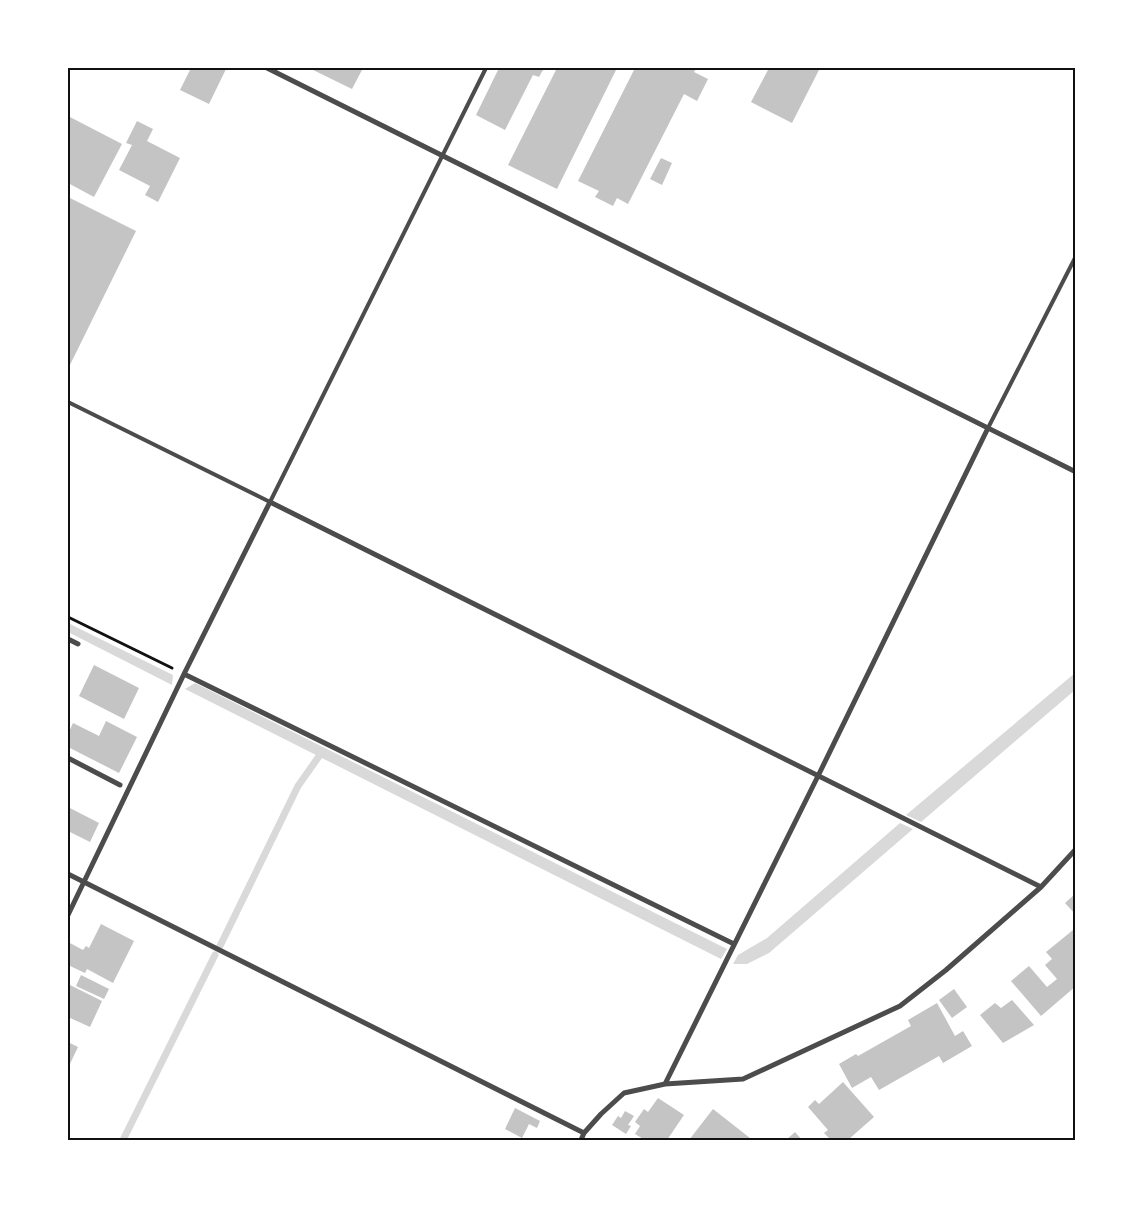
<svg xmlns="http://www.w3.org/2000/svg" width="1143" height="1208" font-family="'Noto Sans',sans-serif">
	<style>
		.water { fill: #d9d9d9 }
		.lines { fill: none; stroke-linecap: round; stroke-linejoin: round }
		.stream { stroke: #d9d9d9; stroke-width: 7 }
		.building { fill: #c4c4c4 }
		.path { stroke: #111; stroke-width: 3 }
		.service { stroke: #4c4c4c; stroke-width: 4 }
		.minor { stroke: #4c4c4c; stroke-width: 5 }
		.neatline { fill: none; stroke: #111; stroke-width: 2 }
	</style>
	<rect width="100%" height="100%" fill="#fff"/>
	<path class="water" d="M68,623L173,675L172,685L68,632Z
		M1075,673V690L921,822L906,815Z
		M195,683L727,949L721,959L185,689Z
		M900,823L913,829L769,953L747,964H733L738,955L767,938Z"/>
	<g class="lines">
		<path class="stream" d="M220,946L298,786L322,752
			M123,1140L215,955"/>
	</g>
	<path class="building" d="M191,68L226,69L209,104L180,90Z
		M309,68H363L352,89Z
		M499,68H544L539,77L533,75L505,130L476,115Z
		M557,68H617L557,189L508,165Z
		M635,68H696L694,72L708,79L697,101L684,94L628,204L617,198L613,206L595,197L599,191L578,181Z
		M769,68H820L792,123L751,102Z
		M68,116L122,144L94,197L68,183Z
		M137,121L153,129L147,141L180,158L158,202L145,195L150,186L119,170L132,145L126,143Z
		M661,158L672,163L662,185L650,179Z
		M68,197L136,231L68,369Z
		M94,665L139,688L124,719L79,696Z
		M106,721L137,737L119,773L68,747V734L73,723L99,736Z
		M68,807L99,823L90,842L68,831Z
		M1076,893V915L1065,903Z
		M101,924L134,941L113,983L87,969L85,973L68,965V942L83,950L86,946L89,948Z
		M1073,930L1076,933V986L1041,1016L1011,981L1029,966L1047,987L1057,979L1045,965L1052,959L1046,952Z
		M81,975L109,989L104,999L76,986Z
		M68,984L102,1001L90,1027L68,1017Z
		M954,989L967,1007L952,1018L939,1000Z
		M1012,1000L1034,1025L1003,1043L980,1015L995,1003L1001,1008Z
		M937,1003L955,1036L963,1031L972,1046L943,1063L939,1056L879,1090L871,1077L852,1088L839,1064L856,1054L858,1056L911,1026L908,1020Z
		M68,1042L78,1047L68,1068Z
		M843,1082L874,1117L849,1139L850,1140H831L824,1133L828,1130L808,1107L815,1100L819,1104Z
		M658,1098L684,1115L667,1140H645L635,1134L640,1126L635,1122L644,1109L648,1112Z
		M515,1108L540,1121L537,1128L529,1124L522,1138L505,1129Z
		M713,1109L750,1138L748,1140H689Z
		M625,1111L634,1116L628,1125L631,1126L626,1134L612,1125L618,1116L621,1118Z
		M795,1132L802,1140H786Z"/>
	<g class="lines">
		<path class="path" d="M68,617L172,668"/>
		<path class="service" d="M68,402L270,502L486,68
			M988,428L1076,256"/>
		<path class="minor" d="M267,68L1076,472
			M68,639L78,644
			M184,674L734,944
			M68,758L120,785
			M68,874L584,1133
			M68,915L184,674L270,502L1041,887
			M665,1084L818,776L988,428
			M581,1140L584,1133L601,1114L624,1093L665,1084L743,1079L900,1006L946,970L1041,887L1076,849"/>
	</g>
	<rect width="1143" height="1208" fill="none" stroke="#ffffff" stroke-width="138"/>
	<rect x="69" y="69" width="1005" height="1070" class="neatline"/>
</svg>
